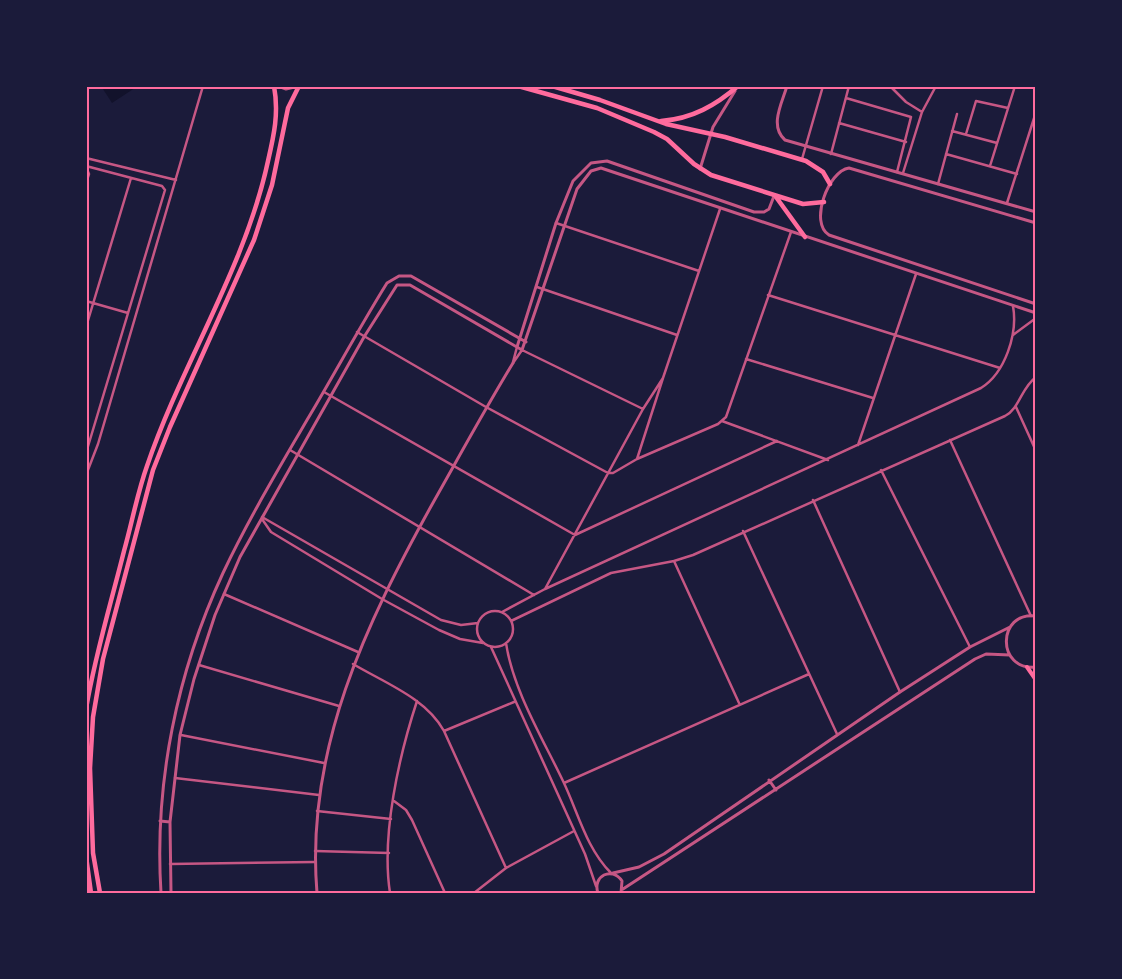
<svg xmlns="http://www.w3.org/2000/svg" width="1122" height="979" font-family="Manrope,sans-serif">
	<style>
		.water { fill: #12122b }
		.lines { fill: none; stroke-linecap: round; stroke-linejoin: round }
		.minor { stroke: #c65784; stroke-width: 2.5 }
		.tertiary { stroke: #c65784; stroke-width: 3 }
		.secondary { stroke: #ff6b9d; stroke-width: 4 }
		.primary { stroke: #ff6b9d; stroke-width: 4.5 }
		.neatline { fill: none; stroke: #ff6b9d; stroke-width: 2 }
	</style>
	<rect width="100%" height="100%" fill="#1b1b3a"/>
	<path class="water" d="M101,86H138L112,103Z"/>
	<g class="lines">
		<path class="minor" d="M890,86L906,102L922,112
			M846,98L911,117L897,172
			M839,123L906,142
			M952,131L997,143
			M966,134L976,101L1008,108
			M831,154L849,86
			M946,154L1017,174
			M86,158L176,180
			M802,159L823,86
			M86,166L162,186L165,190L86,453
			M990,166L1015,86
			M86,167L89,174L86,183
			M903,173L922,112L936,86
			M938,184L957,114
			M1007,203L1036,112
			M556,223L699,271
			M537,287L677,335
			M768,295L1000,368
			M86,301L128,313
			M86,327L131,178
			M357,332L486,407L608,473H613L637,459L718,424L726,417L791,232
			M1013,335L1036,318
			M746,359L873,398
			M513,362L517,347
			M513,363L522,350L643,409
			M324,392L575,535L777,441
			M1016,407L1036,451
			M722,421L828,460
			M950,440L1031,616
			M858,445L916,274
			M290,450L534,595
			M637,459L663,378
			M881,470L970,647
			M86,475L98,444L203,86
			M813,500L900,692
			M262,517L441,620L461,625L478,623
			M262,519L271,532L382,599L439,630L460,639L483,643
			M743,531L837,734
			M674,561L739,703
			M545,589L643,409L663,378L720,209
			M224,594L358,652
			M477 629a18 18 0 1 1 36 0a18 18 0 1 1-36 0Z
			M502,612L545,589L981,388C1005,373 1018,334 1013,306
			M511,621L611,573L674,561L693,555L1005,416C1020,408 1021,388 1036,377
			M506,643C513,690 543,739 563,781C578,812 586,848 611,873
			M491,647L585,854L596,886
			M353,664C385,683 426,698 444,731L506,868
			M199,665L339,706
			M444,731L514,702
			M181,735L324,763
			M175,778L319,795
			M564,783L809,674
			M394,801L406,810L412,820L445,893
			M317,811L391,819
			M315,851L389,853
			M170,864L315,862
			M390,893C381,835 399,756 417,701
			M474,893L506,868L574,831"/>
		<path class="tertiary" d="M278,86L286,89L299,86
			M787,86C782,103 769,126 785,140L1036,212
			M700,169L713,127L735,91
			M1036,223L849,168C828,171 809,223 829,235L1036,304
			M517,347L556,223L573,181L591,163L607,161L754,212H764L769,209L774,196
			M1036,616C997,611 996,671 1036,667
			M769,780L776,790
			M160,821L170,822
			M613,873L639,867L664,854L900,692L970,647L1010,627
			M623,889L975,659L986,654L1010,655
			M161,893C154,783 177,672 223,573C248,520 278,470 307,420C334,375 359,328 387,283L399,276H411L526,342
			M171,893L170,822L180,735L194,679L215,615L240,557L364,337L397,285H410L522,350L577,189L591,171L601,168L1036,313
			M317,893C305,750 366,623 434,501C460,455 485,409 513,363
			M598,893C592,876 612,866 622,881L621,893"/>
		<path class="secondary" d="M1027,667L1036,680"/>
		<path class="primary" d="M518,86L597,108L654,132L667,139L694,164L711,175L803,204L824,202
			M552,86L600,100L666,124L725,137L806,161L823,172L830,184
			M661,121C692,119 716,105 738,86
			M776,197L805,237
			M86,709C95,655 111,603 124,551C132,523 137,494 147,466C182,363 245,268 268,161C274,135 279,113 274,86
			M86,856L91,893
			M100,893L93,853L90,768L93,717L103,659L153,470L170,427L254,240L272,185L288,108L299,86"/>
	</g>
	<rect width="1122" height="979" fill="none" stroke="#1b1b3a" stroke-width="175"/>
	<rect x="88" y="88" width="946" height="804" class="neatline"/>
</svg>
